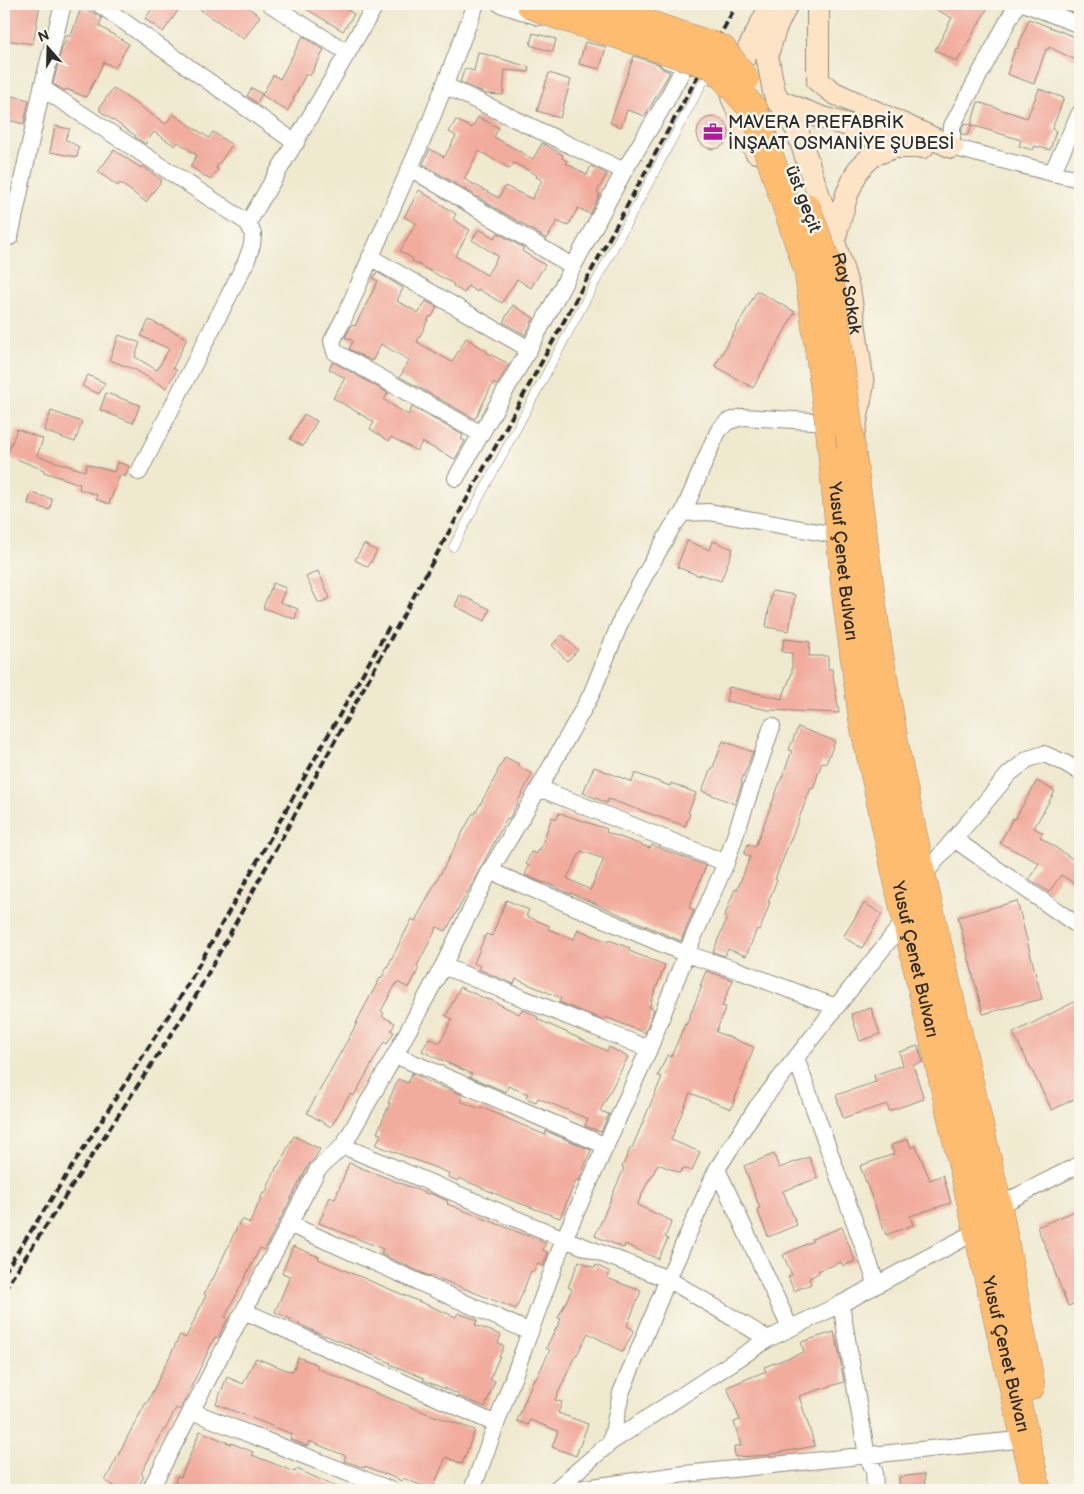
<svg xmlns="http://www.w3.org/2000/svg" width="1084" height="1494" font-family="'Balsamiq Sans',sans-serif">
	<style>
		.building { fill: #f1ac9e; fill-rule: evenodd }
		.lines { fill: none; stroke-linecap: round; stroke-linejoin: round }
		.lane-casing { stroke: #8d8a7d; stroke-width: 9 }
		.street-casing { stroke: #8d8a7d; stroke-width: 18 }
		.secondary-casing { stroke: #8d8a7d; stroke-width: 24 }
		.highway-casing { stroke: #8d8a7d; stroke-width: 29 }
		.lane { stroke: #fff; stroke-width: 8 }
		.street { stroke: #fff; stroke-width: 16 }
		.secondary { stroke: #fee4c6; stroke-width: 22 }
		.highway { stroke: #fdbc70; stroke-width: 28 }
		.rail { stroke: #2b2b2b; stroke-width: 4; stroke-dasharray: 8 4; stroke-linecap: butt }
		.highway-bridge-casing { stroke: #8d8a7d; stroke-width: 29; stroke-linecap: butt }
		.highway-bridge { stroke: #fdbc70; stroke-width: 28 }
		.labels { text-anchor: middle; dominant-baseline: central; stroke-width: 5; stroke-linejoin: round; paint-order: stroke }
		.poi-label { font-size: 18px; fill: #2b2b2b; stroke: #fbf7ec; text-anchor: start }
		.street-label { font-size: 18px; fill: #2b2b2b; stroke: #fbf7ec }
	</style>
	<rect width="100%" height="100%" fill="#fbf7ec"/>
	<filter id="ink" filterUnits="userSpaceOnUse"><feTurbulence type="fractalNoise" baseFrequency=".02" numOctaves="2"/><feDisplacementMap in="SourceGraphic" scale="10" xChannelSelector="R" yChannelSelector="G"/><feConvolveMatrix kernelMatrix="1 2 1 2 8 2 1 2 1" color-interpolation-filters="sRGB"/></filter>
	<filter id="wash" filterUnits="userSpaceOnUse"><feTurbulence type="fractalNoise" baseFrequency=".0096" numOctaves="4" result="noise"/><feDisplacementMap in="SourceGraphic" scale="20" xChannelSelector="R" yChannelSelector="G"/><feGaussianBlur stdDeviation="1.12" result="paint"/><feColorMatrix in="noise" values="0 0 0 0 0 0 0 0 0 0 0 0 0 0 0 0 0 1.4 0 .05"/><feComposite in="paint" operator="in"/></filter>
	<g filter="url(#wash)">
		<rect width="100%" height="100%" fill="#efe9cf"/>
		<g id="blocks">
			<path class="building" d="M4,4H40L33,44L4,40Z
				M155,4H174L180,8L163,32L145,19Z
				M192,4H243L260,16L244,39Z
				M298,4H337L354,14L343,31Z
				M926,4H990L957,62L935,50L952,18Z
				M81,8L94,13L102,18L99,26L129,44L115,68L104,62L86,97L66,89L65,91L53,84L62,48L68,35L71,36Z
				M1029,19L1080,39V62L1049,47L1048,50L1046,49L1034,84L1007,74L1015,49H1017Z
				M533,33L556,39L553,52L530,45Z
				M303,36L324,50L310,76L306,74L293,99L294,100L287,111L262,95L273,75L280,79Z
				M585,42L606,47L600,69L579,64Z
				M478,52L529,67L528,72L505,70L503,95L486,94L460,82L465,68L474,71Z
				M634,56L658,64L663,69L670,72L645,116L627,110L621,127L610,123Z
				M549,73L571,80L560,118L537,111Z
				M113,88L166,124L173,114L209,138L213,132L232,145L216,168L218,169L210,180L190,166L197,155L178,142L175,146L154,132L145,144L135,137L136,136L100,111V107Z
				M252,88L262,94L257,103L247,96Z
				M1039,89L1064,98L1052,129L1056,131L1050,150L1035,146L1033,150L1019,146L1021,141L1018,139L971,125L978,102L1027,118Z
				M4,94L29,100L24,124L4,119Z
				M478,117L499,128L494,137L533,159L542,143L563,155L562,158L567,161L566,163L587,175L591,166L607,174L597,192L600,194L590,214L578,208L568,226L557,221L547,239L423,164L430,149L444,157L445,156L456,136L449,132L456,120L472,128ZM479,151L510,169L514,163L537,175L536,177L542,180L532,199L505,186L499,198L464,179Z
				M697 133a16 16 0 1 1 32 0a16 16 0 1 1-32 0Z
				M965,123L972,126L967,136L962,134V128Z
				M55,126L70,129L65,139L79,147L77,157L50,152Z
				M114,150L141,168L142,166L162,180L146,202L120,183L118,186L98,172Z
				M419,190L456,214L453,219L470,230L455,256L487,275L498,256L472,240L479,229L494,238L498,233L523,248L522,251L545,265L531,288L517,279L502,303L478,289L477,292L468,286L464,293L453,286L454,284L412,261L413,259L400,251L416,223L404,217Z
				M377,272L403,288L397,301L419,313L426,301L437,307L432,317L430,316L417,342L452,362L466,338L487,351L486,352L509,364L497,385L493,383L475,419L400,377L409,360L381,344L372,361L349,349L353,341L345,337L352,325L355,326L378,281L373,278Z
				M757,291L795,312L753,388L715,366Z
				M513,305L534,318L525,335L503,322Z
				M149,320L187,338L173,368L177,370L166,388L134,369L109,360L119,335L140,343L135,357L157,370L169,349L141,336Z
				M333,362L388,393L384,400L408,415L412,407L463,435L461,439L465,441L455,459L422,442L417,451L391,437L389,441L370,429L374,422L333,398L345,378L329,369Z
				M88,375L105,383L99,394L82,386Z
				M106,393L140,405L133,423L100,410Z
				M51,411L82,422L75,442L44,431Z
				M304,414L317,421L303,446L290,439Z
				M17,429L43,439L37,456L85,471L87,464L114,472L117,462L129,466L125,477L120,475L109,504L96,499L97,495L79,489L80,484L44,472V470L7,455Z
				M31,493L52,499L50,510L28,504Z
				M687,541L710,550L713,541L733,549L721,581L700,574V576L677,567Z
				M364,544L377,551L368,567L355,560Z
				M318,571L330,598L322,602H318L306,577Z
				M273,583L286,588L280,602L298,609L295,619L263,608Z
				M772,591L795,595L789,631L766,627Z
				M460,595L490,609L485,621L455,606Z
				M562,635L578,650L567,661L552,645Z
				M784,639L810,642L809,656H828V669H832L839,713L768,710L726,701L729,687L782,699L792,673V653L782,652Z
				M798,727L835,741L826,764L822,762L813,789L811,788L775,879L777,880L768,902H770L760,930L757,929L746,956L728,949L725,956L713,952L727,918L724,917L735,889L737,890L750,857L744,854L748,844L755,847L792,751L789,750Z
				M723,741L753,752L741,782L742,783L735,804L702,791L710,770H712Z
				M505,757L519,764L518,766L532,774L509,819L507,818L472,884L446,931L437,927L417,966L419,968L409,988L397,982L381,1011L384,1013L382,1016L395,1023L391,1031L394,1032L387,1044L384,1042L354,1096L350,1094L331,1127L307,1113L357,1023H356L366,1004L380,978L381,979L412,919L415,921L473,813L475,814L498,772H497Z
				M594,767L632,782L635,773L670,786L671,783L696,793L688,813L690,814L685,826L608,799L607,803L583,793Z
				M1037,781L1055,791L1034,828L1043,833L1040,837L1080,864V887L1061,875L1049,892L1029,879L1039,863L1000,843L1013,818L1015,819Z
				M559,813L607,829L606,832L650,848L652,845L706,866L689,908L694,910L681,941L571,893L570,894L545,882L544,883L525,875L529,866L526,864L531,852L537,854L539,849L540,850L552,817L557,819ZM581,851L604,859L590,890L567,878Z
				M506,900L529,910L526,916L550,926L548,929L574,939L578,929L608,942L609,940L630,948L629,951L665,965L649,1007L654,1009L645,1033L605,1017L604,1020L559,1002L561,998L516,979L514,984L478,969L480,966L474,963L486,934L492,936Z
				M1017,901L1042,999L983,1014L958,917Z
				M864,903L882,914L862,948L843,937Z
				M706,971L733,980L722,1006L726,1007L716,1032L754,1047L731,1109L690,1093L671,1140L700,1152L692,1171L683,1168L680,1173L658,1164L650,1180L649,1179L637,1205L672,1221L665,1237L668,1239L658,1259L625,1244L624,1248L595,1236L624,1168L622,1167L631,1147L632,1148L662,1077L658,1076L667,1055L671,1057L685,1024L686,1025L702,986H700Z
				M460,987L488,1000L489,999L519,1014L522,1009L538,1017L537,1019L607,1051L609,1047L628,1057L600,1111L609,1114L601,1132L585,1126L588,1119L538,1098L536,1102L526,1098L528,1094L508,1086L506,1092L470,1077L472,1074L422,1051L429,1038L440,1043L452,1019L446,1016Z
				M1080,999V1096L1052,1110L1013,1033Z
				M871,1008L880,1034L860,1041L851,1014Z
				M918,1046L923,1062L913,1065L924,1099L889,1111L887,1104L843,1118L836,1095L876,1082L874,1075L903,1065L899,1052Z
				M412,1073L424,1079V1080L463,1095L460,1101L480,1109L481,1107L545,1135L546,1131L591,1150L579,1181L576,1180L560,1218L508,1199L459,1178L458,1181L448,1177L449,1173L376,1145L381,1134L377,1133L390,1103H388L398,1079L408,1083Z
				M294,1136L320,1149L315,1158L309,1164L264,1250L260,1248L225,1317L228,1318L218,1338L215,1337L180,1410L176,1408L165,1430L164,1429L141,1474L144,1476L136,1490H122L105,1481L130,1432L146,1403H147L180,1335L186,1338L206,1295L204,1294L211,1280L212,1281L241,1219L250,1223L263,1193L265,1194L277,1166H278Z
				M908,1139L911,1148L916,1146L930,1180L943,1175L951,1203L910,1216L913,1225L886,1235L860,1166L894,1154L891,1145Z
				M774,1154L779,1168L809,1157L818,1178L783,1191L797,1225L768,1237L757,1209L760,1208L744,1166Z
				M349,1163L428,1194L429,1193L448,1201L447,1204L546,1243L543,1250L548,1253L543,1266L537,1264L534,1272L531,1271L516,1309L430,1275L429,1276L381,1254L383,1249L319,1223L330,1197L335,1199Z
				M1080,1209V1302L1068,1306L1054,1270L1055,1269L1037,1227Z
				M842,1227L855,1261L843,1266L841,1262L818,1271L819,1273L809,1278L811,1284L794,1291L788,1277L792,1275L783,1255L813,1241L812,1239Z
				M293,1246L319,1257L318,1259L456,1317L458,1313L477,1320L475,1325L501,1335L498,1343L504,1346L490,1379L495,1381L485,1407L458,1396V1394L423,1380L424,1378L390,1364L391,1363L325,1335V1336L298,1324L299,1323L275,1312L290,1276L282,1273Z
				M579,1261L595,1268L596,1265L610,1272L607,1278L641,1291L627,1326L634,1330L623,1352L588,1333L577,1355L576,1354L555,1400L562,1402L558,1413L588,1424L576,1456L552,1447L558,1431L530,1420L528,1425L517,1421L534,1378L536,1379L550,1350L546,1348L561,1319L558,1318L572,1289L568,1287Z
				M834,1332L838,1347L844,1382L799,1396L815,1446L770,1454V1455L735,1457L734,1446H741L734,1422L740,1420L727,1387L766,1371L764,1367L804,1352L801,1342Z
				M298,1357L318,1365L317,1368L354,1384L426,1413L475,1430L462,1464L446,1457L432,1490L403,1478L402,1481L365,1466L364,1468L348,1462L344,1461L346,1456L309,1441L307,1446L290,1439L292,1434L216,1404L227,1377L243,1384L256,1358L289,1371V1370L293,1371Z
				M200,1431L231,1444V1443L253,1452L252,1455L295,1472L297,1469L343,1490H173L177,1476L181,1477Z
				M924,1474L925,1490H900L899,1477Z"/>
		</g>
	</g>
	<g filter="url(#ink)">
		<use href="#blocks" fill-opacity="0" stroke="#8d8a7d" stroke-width="1"/>
		<g class="lines">
			<defs>
				<path id="lane" d="M453,547L702,84L707,77L713,82"/>
				<path id="street" d="M99,4L296,143
					M270,4L348,53
					M476,4L431,120L344,318L332,341L335,352L481,434
					M500,4L539,17
					M1017,4L952,126V147L1052,173L1080,179
					M1026,4L1080,25
					M446,86L624,171
					M42,88L248,223L253,234L252,245L246,262L139,472
					M410,168L572,266
					M1052,173L1080,113
					M248,223L376,4
					M4,236L10,237L42,88L63,4
					M370,257L529,349
					M456,478L529,349L624,171L665,103L682,71V65L667,60
					M683,513L713,442L719,430L727,422L742,417L829,422
					M539,788L726,863
					M954,839L1080,927
					M490,871L686,954L737,970L836,1007
					M922,877L1009,774L1028,759L1044,754L1065,763L1080,772
					M443,966L649,1049
					M395,1055L606,1146
					M796,1058L877,1285
					M343,1146L564,1239L668,1279L768,1339
					M717,1169L790,1328
					M289,1224L530,1332
					M841,1304L867,1456L874,1470L875,1490
					M244,1311L496,1424
					M191,1411L391,1490
					M611,1442L621,1393L668,1279L717,1169L757,1107L906,919
					M150,1490L318,1169L343,1146L395,1055L443,966L490,871L539,788L591,695L623,616L640,584L672,527L683,513L709,512L840,536
					M472,1490L564,1239L649,1049L686,954L726,863L772,726
					M555,1490L611,1442L768,1339L841,1304L977,1231L998,1206L1080,1164
					M571,1490L685,1474L1026,1439"/>
				<g id="secondary">
					<path id="s1" d="M787,4L775,29L767,55L774,92L797,130L833,238L850,295L863,384L854,432"/>
					<path d="M818,4V81L834,93L952,147"/>
					<path d="M776,100L820,117L923,147"/>
					<path d="M756,152L732,97L739,68L771,5"/>
					<path d="M834,240L847,194L858,170L873,155L894,147H913"/>
				</g>
				<g id="highway">
					<path id="s2" d="M829,422L846,595L863,721L906,919L1037,1490"/>
					<path d="M851,447L878,647L897,758L922,877L998,1206L1031,1386"/>
				</g>
			</defs>
			<use href="#lane" class="lane-casing"/>
			<use href="#street" class="street-casing"/>
			<use href="#secondary" class="secondary-casing"/>
			<use href="#highway" class="highway-casing"/>
			<use href="#lane" class="lane"/>
			<use href="#street" class="street"/>
			<use href="#secondary" class="secondary"/>
			<use href="#highway" class="highway"/>
			<path class="rail" d="M691,74L711,36
				M4,1273L183,993L389,627
				M4,1290L193,1001L737,4"/>
			<defs>
				<path id="highway-bridge" d="M530,4L548,12L714,66L754,110L808,270L829,422
					M588,4L722,49L745,79
					M806,207L828,266L851,447"/>
			</defs>
			<use href="#highway-bridge" class="highway-bridge-casing"/>
			<use href="#highway-bridge" class="highway-bridge"/>
		</g>
	</g>
	<defs>
		<symbol id="office-bare" viewBox="-9 -9 18 18"><path d="M-6-3h4V-5.5h4V-3h4V5H-6ZM-1-4.5V-3h2v-1.5ZM-6 0V1H6V0Z" fill="#b5179e" stroke="#fbf7ec" stroke-width="2.5" paint-order="stroke"/></symbol>
	</defs>
	<g fill-rule="evenodd">
		<use href="#office-bare" x="699" y="118" width="28" height="28"/>
	</g>
	<g class="labels">
		<g class="poi-label">
			<text x="728" y="122">MAVERA PREFABRİK<tspan x="728" dy="21">İNŞAAT OSMANİYE ŞUBESİ</tspan></text>
		</g>
		<g class="street-label">
			<text transform="translate(803 199) rotate(69)">üst geçit</text>
			<text stroke="none"><textPath href="#s1" startOffset="308">Ray Sokak</textPath></text>
			<text stroke="none"><textPath href="#s2" startOffset="140">Yusuf Çenet Bulvarı</textPath></text>
			<text stroke="none"><textPath href="#s2" startOffset="545">Yusuf Çenet Bulvarı</textPath></text>
			<text stroke="none"><textPath href="#s2" startOffset="950">Yusuf Çenet Bulvarı</textPath></text>
		</g>
	</g>
	<rect width="1084" height="1494" fill="none" stroke="#fbf7ec" stroke-width="20"/>
	<g transform="translate(48 48) rotate(340)" stroke="#fbf7ec" stroke-width="4" paint-order="stroke">
	<path d="M0-4L9 19L0 12L-9 19Z" fill="#2b2b2b"/>
	<text y="-8" font-size="14" font-weight="bold" text-anchor="middle" fill="#2b2b2b">N</text>
	</g>
</svg>
